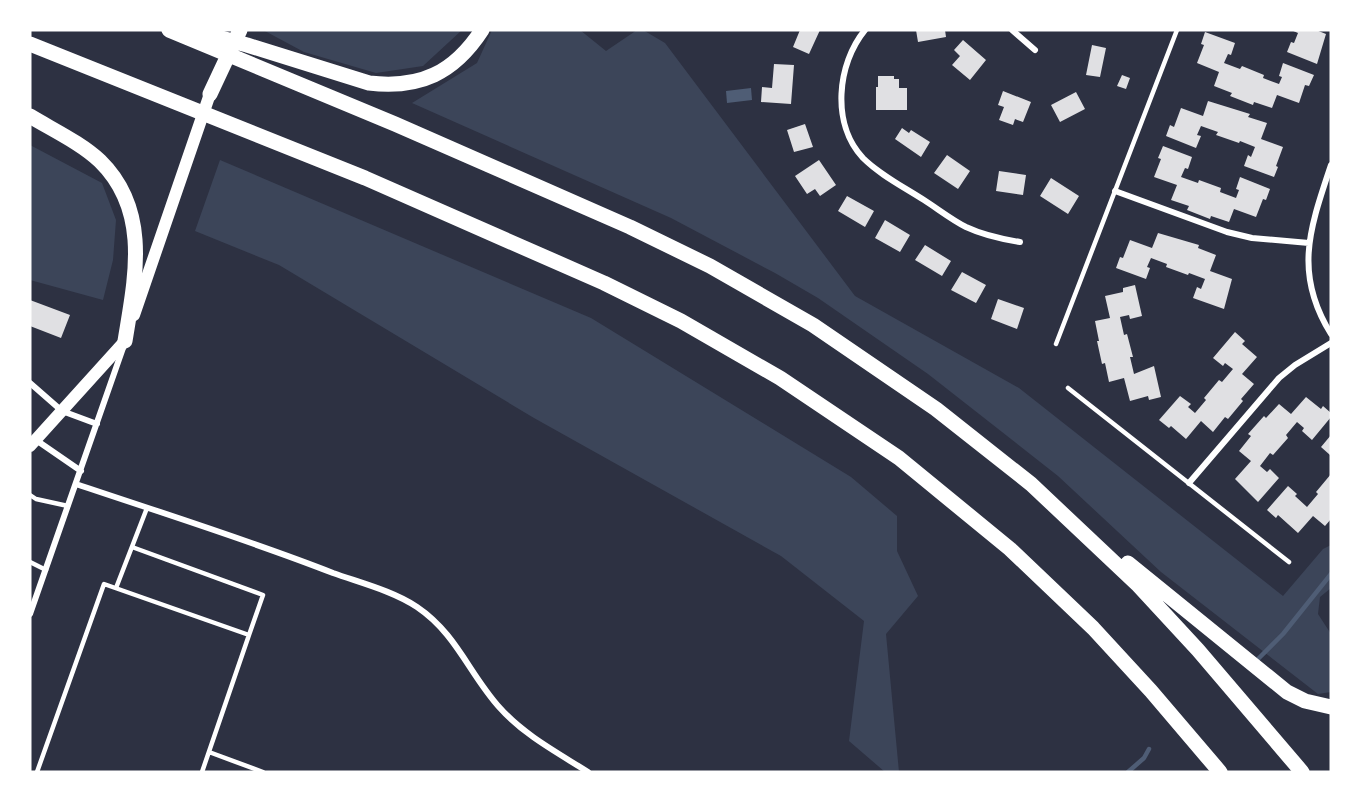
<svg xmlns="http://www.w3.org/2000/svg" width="1361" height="802" font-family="Montserrat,sans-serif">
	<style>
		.green { fill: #3c4559 }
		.water { fill: #4f5d75 }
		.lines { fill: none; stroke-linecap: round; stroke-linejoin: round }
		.stream { stroke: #4f5d75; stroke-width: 4.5 }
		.building { fill: #e0e0e3 }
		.service { stroke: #fff; stroke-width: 4.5 }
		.minor { stroke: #fff; stroke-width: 6 }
		.secondary { stroke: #fff; stroke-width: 12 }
		.motorway { stroke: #fff; stroke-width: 15 }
	</style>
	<rect width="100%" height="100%" fill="#2d3142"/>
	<path class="green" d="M263,30H462L423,66L376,73L304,52Z
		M492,30H580L606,51L637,30H643L665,43L855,296L1019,388L1283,596L1323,549L1331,545V588L1320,597L1318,614L1331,634V692L1318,694L1161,572L1058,476L928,374L818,298L775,273L671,218L412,103L477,63Z
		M30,145L102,183L116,220L113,260L103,300L30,280Z
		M220,160L591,318L851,477L897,516V551L918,596L886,634L899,772H885L849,741L864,621L781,556L534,418L279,265L195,231Z"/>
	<path class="water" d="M751,88L752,100L727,103L726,91Z"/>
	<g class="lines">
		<path class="stream" d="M1258,659L1283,634L1331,574
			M1128,772L1144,758L1149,749"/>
	</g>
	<path class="building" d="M800,30H820L809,54L793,47Z
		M916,30H945L946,37L918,42Z
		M1291,30H1316L1326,34L1317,64L1287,52L1291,42L1294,43L1298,33Z
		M1205,32L1235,43L1231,55L1228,54L1224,63L1240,69L1242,66L1264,75L1263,78L1279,84L1282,77L1279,76L1283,63L1314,75L1309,86L1305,85L1299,103L1277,95L1272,108L1254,102L1253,105L1230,96L1232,93L1214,86L1219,72L1197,63L1204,45L1201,44Z
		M963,40L986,60L970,80L952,65L960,56L954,50Z
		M1092,45L1106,48L1100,77L1086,75Z
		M774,64L794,65L791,104L761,102L762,87L772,88Z
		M1122,75L1130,78L1126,89L1117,86Z
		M878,76H894V79H899V88H907V110H876V87H878Z
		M1003,91L1031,102L1023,122L1015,119L1013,125L999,120L1004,107L998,105Z
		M1076,92L1085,109L1060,122L1051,105Z
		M1208,101L1250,114L1248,117L1267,123L1261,139L1283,147L1276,166L1278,167L1274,177L1244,166L1248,155L1251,157L1255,147L1240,141L1239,143L1216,135L1218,132L1201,126L1197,135L1201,136L1196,148L1166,136L1170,125L1174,127L1181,108L1203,116Z
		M805,124L813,147L794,152L787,130Z
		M902,128L909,133L911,130L930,142L921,157L895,139Z
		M1163,146L1192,157L1188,169L1185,168L1181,177L1198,183L1199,180L1221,188L1220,192L1236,198L1239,190L1236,189L1240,177L1270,189L1266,200L1263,199L1256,217L1234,209L1229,222L1211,216L1210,219L1187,210L1189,206L1171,200L1177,185L1154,177L1161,159L1158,158Z
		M947,155L970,171L958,189L934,173Z
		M819,160L836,185L820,196L815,189L807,194L795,176Z
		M999,171L1026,175L1023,195L996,191Z
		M1051,178L1079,196L1068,214L1040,196Z
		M847,196L874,211L865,227L838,211Z
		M885,220L910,235L900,252L875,238Z
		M1158,233L1199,245L1198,248L1216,255L1210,271L1232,279L1224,309L1193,298L1197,287L1201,289L1205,279L1189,273L1188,275L1166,267L1167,264L1151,258L1147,267L1150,268L1146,279L1116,268L1120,257L1123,258L1130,240L1152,248Z
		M925,245L951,261L942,276L915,260Z
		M962,272L986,285L976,303L951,290Z
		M1135,285L1142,316L1130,319L1129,315L1120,317L1124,335L1127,334L1133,357H1130L1134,374L1154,366L1161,397L1149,400L1148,396L1130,401L1124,378L1109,382L1105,363L1102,364L1097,341H1099L1095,321L1110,318L1105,296L1123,292V288Z
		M998,299L1024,308L1017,329L991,319Z
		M30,300L70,315L61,338L30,326Z
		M1235,332L1245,341L1242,344L1257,357L1242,374L1254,384L1241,399L1243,401L1228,419L1225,417L1213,432L1201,421L1186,439L1171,426L1169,428L1159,420L1180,396L1191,404L1188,407L1195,413L1206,400L1204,398L1219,380L1222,382L1233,369L1225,363L1223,366L1213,358Z
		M1306,397L1321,409L1323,406L1331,413V417L1312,440L1302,431L1304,428L1297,422L1286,435L1288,438L1273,455L1270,453L1260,466L1267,472L1270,469L1279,478L1258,502L1235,479L1251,461L1239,451L1251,436L1248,434L1264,416L1266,418L1279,404L1291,414Z
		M1331,435V454L1330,455L1321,447Z
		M1331,474V519L1325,526L1313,516L1298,533L1278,515L1276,518L1267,510L1288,486L1297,494L1295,496L1307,507L1318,494L1316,492Z"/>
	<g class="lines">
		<path class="service" d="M1056,344L1177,30
			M1068,388L1289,562
			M30,495L36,499L68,506
			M132,547L263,595L249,635
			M30,562L46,570
			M116,588L147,508
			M209,752L263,772
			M37,772L104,584L249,635L202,772"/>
		<path class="minor" d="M865,30C837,64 831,124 863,158C880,175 904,187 924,200C938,209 952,220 966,227C983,235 1001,239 1020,242
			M1012,30L1035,50
			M1331,165C1310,228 1293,273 1331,334
			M1115,191L1227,232L1252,238L1309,243
			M30,383L62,411L97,424
			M36,440L81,471
			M1189,483L1279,378L1295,365L1331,343
			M76,484C162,513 249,540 333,573C361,583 393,591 417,607C457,634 469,674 500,708C524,735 558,753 588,772
			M30,614L123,348"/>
		<path class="secondary" d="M134,315L212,88
			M30,446L125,341L127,335"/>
		<path class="motorway" d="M169,30L395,124L630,227L710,266L813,325L936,409L1031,484L1137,584L1198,650L1302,772
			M192,30L247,45L369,83C420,89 454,73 482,30
			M30,44L365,178L604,283L681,321L780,378L899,458L1010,549L1093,628L1151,691L1220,772
			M210,94L240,30
			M30,116C53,130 81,143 100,161C151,211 135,279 125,341
			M1128,563L1287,692L1305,701L1331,707"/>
	</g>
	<rect width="1361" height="802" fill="none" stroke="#ffffff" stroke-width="63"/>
</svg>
